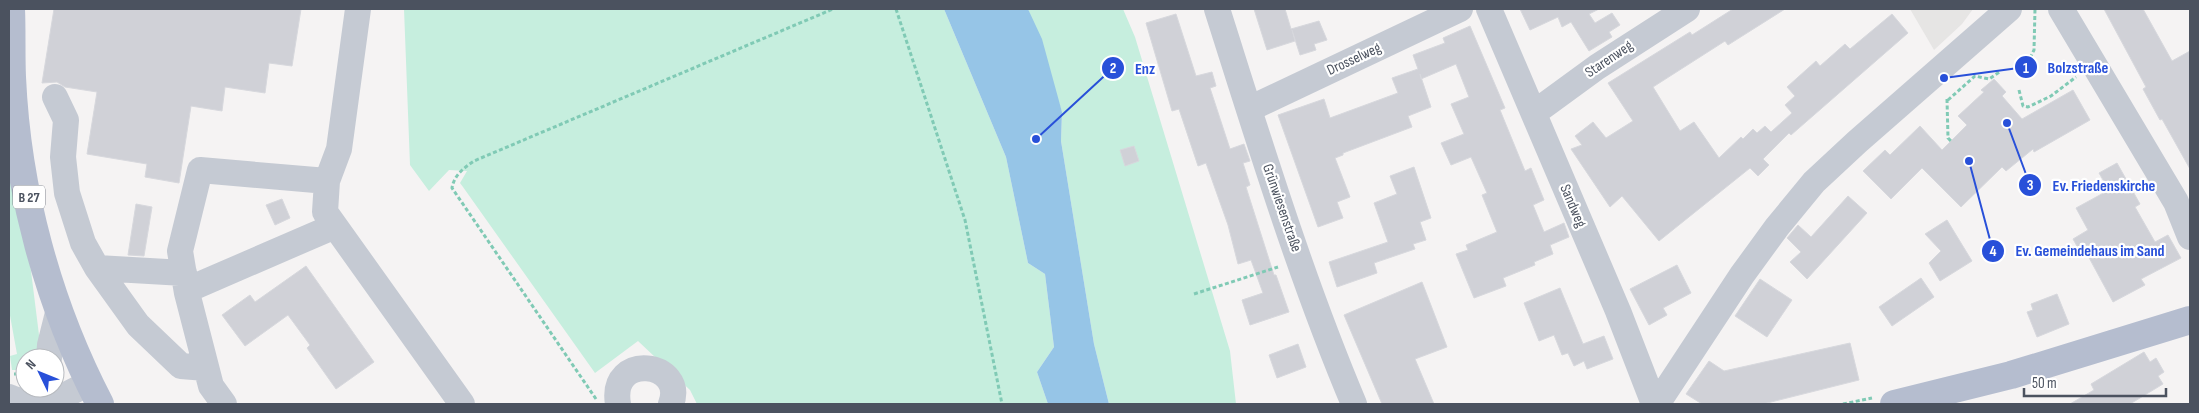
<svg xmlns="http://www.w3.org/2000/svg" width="2199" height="413" font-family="'Sofia Sans Condensed',sans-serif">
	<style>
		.education { fill: #e6e5e4 }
		.green { fill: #c6eede }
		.water { fill: #96c5e7 }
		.building { fill: #d0d1d7; stroke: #d7d8dd }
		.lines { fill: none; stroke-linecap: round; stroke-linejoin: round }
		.path { stroke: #80cab5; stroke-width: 3; stroke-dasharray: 4 2.5; stroke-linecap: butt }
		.minor { stroke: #c5cad3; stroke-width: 26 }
		.major { stroke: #b5bdcf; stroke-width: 28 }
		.labels { text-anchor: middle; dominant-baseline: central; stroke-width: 4.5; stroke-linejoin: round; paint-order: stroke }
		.shield { fill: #fff; stroke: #81868f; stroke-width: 1 }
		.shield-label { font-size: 14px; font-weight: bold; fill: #4b525f }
		.street-label { font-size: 15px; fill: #4b525f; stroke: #fff }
		.leader { fill: none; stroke: #2850d9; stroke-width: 2 }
		.callout-dot { fill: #2850d9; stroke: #fff; stroke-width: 2 }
		.mark-label { font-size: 15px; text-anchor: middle; font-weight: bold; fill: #fff }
		.callout-label { font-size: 16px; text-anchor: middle; font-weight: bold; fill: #2850d9; stroke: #fff; stroke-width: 4.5; stroke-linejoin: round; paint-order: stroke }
	</style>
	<rect width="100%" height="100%" fill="#f5f3f3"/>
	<path class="education" d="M1910,9H1973L1962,24L1934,50Z"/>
	<path class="green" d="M404,9H944L1006,157L1028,263L1045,274L1054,347L1037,372L1048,404H697L690,390L638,341L595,373L463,187L460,183L467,171L449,170L429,191L410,165Z
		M1028,9H1123L1135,37L1230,351L1236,404H1109L1094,344L1061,141L1062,112Z
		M9,140L31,271L41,351V358H25V370H12L10,356L17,354L9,310Z"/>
	<path class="water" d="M944,9H1028L1042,39L1062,112L1061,141L1094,344L1109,404H1048L1037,372L1054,347L1045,274L1028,263L1006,157Z"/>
	<path class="building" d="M54,9H301L292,66L269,63L265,93L225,87L222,111L191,106L179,183L145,177L147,164L87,154L97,92L65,87L57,82L42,83Z
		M1254,9H1285L1291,29L1319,21L1327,40L1314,44L1316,50L1300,55L1292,30L1295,41L1267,50Z
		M1520,9H1599L1589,14L1595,23L1612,13L1620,25L1609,32L1612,37L1589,51L1571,22L1562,27L1558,17L1530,30Z
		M1733,9H1785L1728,45L1725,41L1653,87L1680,131L1694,122L1719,158L1741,137L1743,139L1753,129L1757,133L1765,126L1771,132L1792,113L1785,105L1795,96L1787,87L1816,61L1820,66L1845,44L1850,49L1892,14L1908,33L1791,135L1789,133L1763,159L1769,165L1758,176L1750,168L1659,241L1622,196L1610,207L1571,149L1582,145L1575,136L1593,122L1606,138L1633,121L1608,83L1690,32L1692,35Z
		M2104,9H2143L2172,61L2190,51V169L2162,119L2160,120L2143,89L2146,87Z
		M1176,14L1196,76L1212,72L1216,86L1210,88L1230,149L1244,144L1250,161L1243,163L1250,185L1246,187L1274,275H1276L1289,312L1250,325L1242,300L1263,293L1251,260L1238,264L1228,225L1206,163L1198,166L1179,109L1172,111L1146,23Z
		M1470,26L1505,108L1500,110L1525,171L1531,168L1544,200L1533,205L1544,232L1564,223L1569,237L1550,245L1553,254L1534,262L1535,265L1503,278L1506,286L1474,298L1456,254L1468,250L1466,245L1497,232L1482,195L1487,193L1471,157L1451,165L1441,143L1464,134L1451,104L1469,97L1456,64L1421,79L1420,74L1431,107L1408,116L1412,127L1343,153V155L1335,158L1350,197L1337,202L1343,218L1318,227L1278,115L1324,99L1330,118L1398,93L1392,78L1418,69L1413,55L1445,43L1443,38Z
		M1994,79L2006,92L2002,96L2022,119L2073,90L2090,120L2034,152L2033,149L2006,171L2002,167L1961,207L1922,168L1891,199L1863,171L1885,150L1890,155L1920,126L1942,150L1967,125L1958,116L1984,92L1981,90Z
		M1134,146L1139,161L1125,166L1120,150Z
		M2117,163L2140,204L2135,207L2155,242L2168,235L2181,258L2141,279L2145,285L2113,302L2087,254L2083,257L2073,239L2088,230L2076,208L2109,190L2099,173Z
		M1414,167L1431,218L1420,222L1426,240L1413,244L1415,249L1374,263L1377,273L1337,287L1329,262L1388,242L1374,203L1397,194L1390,176Z
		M1848,196L1867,213L1807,279L1790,262L1801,252L1787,238L1798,225L1811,237Z
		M282,199L290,218L275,225L266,205Z
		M136,204L152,207L144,256L128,255Z
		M1947,220L1972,261L1940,281L1929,263L1941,251L1925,234Z
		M1677,265L1691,293L1663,308L1667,315L1649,325L1630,289Z
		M306,266L374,362L336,389L307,348L310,345L288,315L245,346L222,315L250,295L255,302Z
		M1921,278L1934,297L1892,326L1879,307Z
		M1760,279L1792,300L1767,337L1735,316Z
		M1422,282L1447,347L1415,359L1434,404H1382L1344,315Z
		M1560,288L1583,344L1604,336L1613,359L1587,369L1584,361L1574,366L1568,353L1562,355L1554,335L1539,341L1524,303Z
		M2057,294L2069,324L2037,337L2027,312L2033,310L2031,304Z
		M1850,343L1859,380L1763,404H1702L1686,394L1709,361L1724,371Z
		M1298,344L1306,367L1277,378L1269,355Z
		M2144,352L2150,362L2156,358L2164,372L2158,376L2163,384L2130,404H2070L2094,390L2091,384Z"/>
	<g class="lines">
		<path class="path" d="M896,9L965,220L1002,404
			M2030,58L2034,50L2035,9
			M2019,90L2023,106L2028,107L2051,96L2076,77
			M1947,99L1948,138L1951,141
			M1948,100L1975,76L1989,79L2001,71
			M1194,294L1278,267
			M14,374H25
			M596,399L452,188C454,175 464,168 474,161L833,9
			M1843,404L1872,398"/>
		<path class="minor" d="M1217,9C1259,141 1300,276 1354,404
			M1489,9L1618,311L1654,404
			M2061,9L2176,202L2190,237
			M55,97L66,120L63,157L67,193L83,243L97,268L184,273
			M1249,109L1460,9
			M1534,113L1597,67L1687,9
			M327,181L339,149L358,9
			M97,268L138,325L181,366L206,368
			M187,290L335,226
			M49,358L50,345L58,313
			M9,397C24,404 34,400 45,388
			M48,404L89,383
			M224,404L211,386L187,293L180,251L200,170L327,181L325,212L462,404
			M618,404C609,351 687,362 671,404
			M1657,404L1742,275L1777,227L1814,182L1857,142L2009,9"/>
		<path class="major" d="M11,9C12,31 11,54 12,77C17,190 48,304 100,404
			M1894,404L2011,375L2190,320"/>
	</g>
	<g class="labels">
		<rect class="shield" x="13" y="185.5" width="32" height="23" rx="4"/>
		<g class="shield-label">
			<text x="29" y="197">B 27</text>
		</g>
		<g class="street-label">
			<text transform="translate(1354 59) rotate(-25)">Drosselweg</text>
			<text transform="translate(1609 59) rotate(-34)">Starenweg</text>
			<text transform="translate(1573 206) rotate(67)">Sandweg</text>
			<text transform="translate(1282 208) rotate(71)">Grünwiesenstraße</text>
		</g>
	</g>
	<path class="leader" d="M1944 78L2026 67M1036 139L1113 68M2007 123L2030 185M1969 161L1993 251"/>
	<g class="callout-dot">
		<circle cx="1944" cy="78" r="5"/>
		<circle cx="1036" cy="139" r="5"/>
		<circle cx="2007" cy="123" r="5"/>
		<circle cx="1969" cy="161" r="5"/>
		<circle cx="2026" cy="67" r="12"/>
		<circle cx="1113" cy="68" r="12"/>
		<circle cx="2030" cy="185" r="12"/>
		<circle cx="1993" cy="251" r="12"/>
	</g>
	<g class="mark-label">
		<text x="2026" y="73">1</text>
		<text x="1113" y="73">2</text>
		<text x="2030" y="190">3</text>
		<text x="1993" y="256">4</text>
	</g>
	<g class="callout-label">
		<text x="2078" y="73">Bolzstraße</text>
		<text x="1145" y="74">Enz</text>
		<text x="2104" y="191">Ev. Friedenskirche</text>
		<text x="2090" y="256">Ev. Gemeindehaus im Sand</text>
	</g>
	<rect width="2199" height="413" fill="none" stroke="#4b525f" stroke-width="20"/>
	<g transform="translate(40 373) rotate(313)"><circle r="24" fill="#ffffff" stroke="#b7babf"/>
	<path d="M0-4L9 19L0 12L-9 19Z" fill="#2850d9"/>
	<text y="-8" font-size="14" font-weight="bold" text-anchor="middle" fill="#4b525f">N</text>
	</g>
	<path d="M2024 388v8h142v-8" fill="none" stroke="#4b525f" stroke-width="2.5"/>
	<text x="2032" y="388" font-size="15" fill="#4b525f" stroke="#ffffff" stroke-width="4" paint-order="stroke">50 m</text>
</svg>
